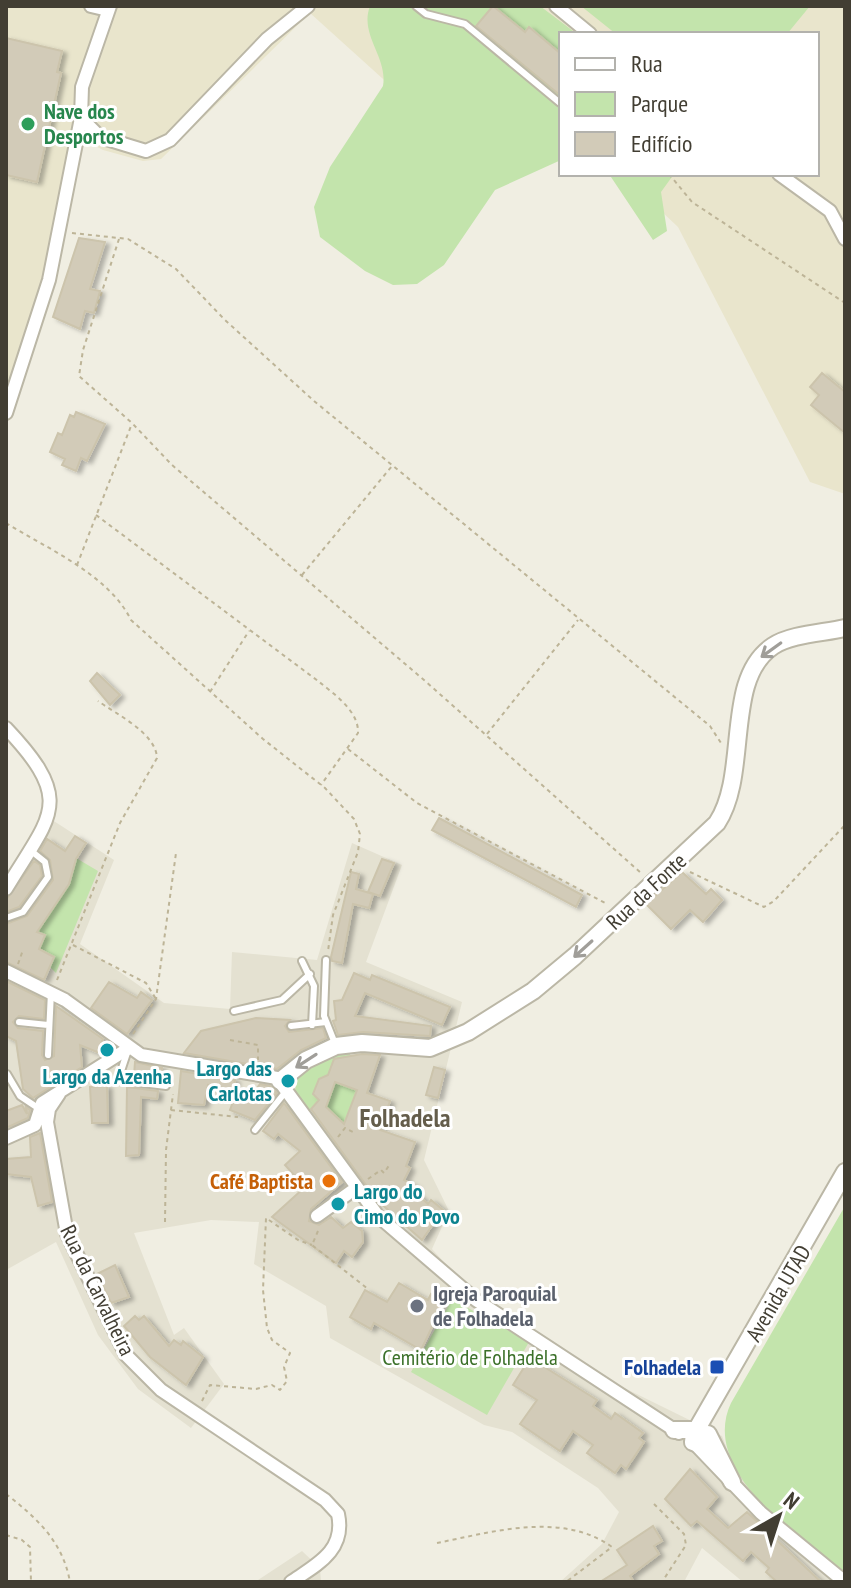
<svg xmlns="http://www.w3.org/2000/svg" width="851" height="1588" font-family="'PT Sans Narrow',sans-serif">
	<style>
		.residential { fill: #e4e1d1 }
		.education { fill: #e9e5cc }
		.green { fill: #c3e4ac }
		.building { fill: #d2cbb8; stroke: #ccc4ac; stroke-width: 2; fill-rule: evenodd; filter: url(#shadow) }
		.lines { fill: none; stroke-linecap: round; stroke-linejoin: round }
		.service-casing { stroke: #bbb7a6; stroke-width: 10 }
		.minor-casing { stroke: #bbb7a6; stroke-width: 16 }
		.tertiary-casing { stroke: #bbb7a6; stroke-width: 20 }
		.path { stroke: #bdb497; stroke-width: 2; stroke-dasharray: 4 4; stroke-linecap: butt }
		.service { stroke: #fff; stroke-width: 6 }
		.minor { stroke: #fff; stroke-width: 12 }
		.tertiary { stroke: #fff; stroke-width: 16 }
		.oneway { stroke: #a09e99 }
		.leisure-dot { fill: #2e9e5b; stroke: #fff; stroke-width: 3 }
		.culture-dot { fill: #0f9aa8; stroke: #fff; stroke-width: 3 }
		.food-dot { fill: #e8710a; stroke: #fff; stroke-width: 3 }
		.worship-dot { fill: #6b7280; stroke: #fff; stroke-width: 3 }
		.transit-dot { fill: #1a4fb4; stroke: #fff; stroke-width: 3 }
		.labels { text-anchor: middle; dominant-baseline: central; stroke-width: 6; stroke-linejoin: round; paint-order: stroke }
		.leisure-label { font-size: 22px; font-weight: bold; fill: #27864d; stroke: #fff; text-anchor: start }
		.street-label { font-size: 22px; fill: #423e33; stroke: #fff }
		.culture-label { font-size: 22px; font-weight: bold; fill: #0d838f; stroke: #fff; text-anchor: end }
		.food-label { font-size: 22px; font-weight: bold; fill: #c56008; stroke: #fff; text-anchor: end }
		.worship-label { font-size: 22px; font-weight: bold; fill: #5b616d; stroke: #fff; text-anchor: start }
		.park-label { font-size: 22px; fill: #3b7029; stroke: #fff }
		.transit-label { font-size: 22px; font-weight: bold; fill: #164399; stroke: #fff; text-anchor: end }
		.quarter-label { font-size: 26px; font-weight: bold; fill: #645d4b; stroke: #fff }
	</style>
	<defs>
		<filter id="shadow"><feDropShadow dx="4.5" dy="2.5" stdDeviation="2" flood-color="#0004"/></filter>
	</defs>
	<rect width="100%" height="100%" fill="#f0eee2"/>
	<path class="residential" d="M43,814L114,860L80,944L164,1003L230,1009L232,952L317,960L352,843L402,865L366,962L462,1002L424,1160L449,1211L432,1249L466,1286L600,1376L722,1436L731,1459L757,1499L845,1574V1582H743L702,1548L684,1582H560L602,1544L619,1512L598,1488L512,1432L484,1425L330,1338L326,1306L254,1264L259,1222L211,1220L134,1233L174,1335L184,1328L224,1384L191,1428L138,1389L98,1335L56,1242L6,1270V874H10Z
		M302,1551L320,1568L321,1582H255Z"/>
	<path class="education" d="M6,6H845V494L810,482L678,227L622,174H817V34H561L393,88L310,13L161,159L143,161L103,150L86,141L75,130L46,265L6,393Z"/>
	<path class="green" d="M370,6H540L577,34H561V160L495,190L444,265L417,284L393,285L365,271L320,237L314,207L330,167L383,86C388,57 359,35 370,6Z
		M581,6H810L787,34H616Z
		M609,174H674L661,192L667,231L653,240Z
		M76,858L98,871L56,973L50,967L54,957L39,949L45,936L37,932L69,884Z
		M351,1052L340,1083L357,1090L344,1123L319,1101L307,1113L295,1090L299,1072L336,1053Z
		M845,1206V1574C799,1537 699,1471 731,1403Z
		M452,1299L529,1342L487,1415L411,1372Z"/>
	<path class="building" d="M493,6L525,32L529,27L561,54V96L476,26Z
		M6,38L62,51L57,72L61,73L37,182L6,175Z
		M79,238L105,242L90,289L100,291L94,313L85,311L80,329L53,317Z
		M822,373L845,392V433L811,405L819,395L810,387Z
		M76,412L105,424L87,461L81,458L76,471L62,465L65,459L50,452L58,433L62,435L70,415L74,417Z
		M97,673L120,695L110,705L90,681Z
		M439,818L582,895L576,907L432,830Z
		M75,836L86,843L76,859L69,884L37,932L45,935L39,949L54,957L44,980L6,962V924L27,916L53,880L50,860L40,851L47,839L65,851Z
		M382,859L394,863L380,896L368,892Z
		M34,861L40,865L42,876L19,907L6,912V900Z
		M351,872L359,874L356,889L373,894L369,908L353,904L342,963L332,961L331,957Z
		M682,872L706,894L711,889L722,900L703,922L690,910L671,929L646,904Z
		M354,973L370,980L372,975L450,1007L442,1025L365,993L355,1016L431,1026L430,1036L363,1032L338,1035L333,1021L336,1020L334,1001L342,1000Z
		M6,981L45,1000L44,1019L19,1016L13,1022L18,1028L43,1031L42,1055L45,1060L54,1056L56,1006L103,1039L97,1052L80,1045L82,1067L33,1098L23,1089L16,1041L6,1036Z
		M109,982L137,998L141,992L152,1000L127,1034L91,1008Z
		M256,1018L290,1020L285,1026L289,1032L323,1028L326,1038L301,1050L277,1069L184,1053L201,1031Z
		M362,1054L380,1055L367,1093L390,1101L380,1130L415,1142L406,1166L410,1168L404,1180L416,1187L414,1191L428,1204L431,1200L443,1210L422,1240L377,1200L311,1109L319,1100L313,1094L319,1079L328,1075L334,1059ZM335,1082L357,1090L344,1124L326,1107Z
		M135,1062L162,1068L160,1079L134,1076Z
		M434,1067L445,1070L438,1098L426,1095Z
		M181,1071L235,1080L233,1090L208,1085L204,1105L178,1103Z
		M260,1084L270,1086L277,1093L255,1120L230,1110L237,1091L251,1096Z
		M107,1086L108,1123H92L90,1087Z
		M127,1087L158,1091L157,1099L141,1097L139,1155L126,1156Z
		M284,1103L342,1182L311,1209L309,1221L319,1225L331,1217L343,1228L351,1222L362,1231L363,1242L352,1257L344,1251L336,1263L272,1217L305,1187L285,1165L300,1151L278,1134L274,1139L263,1131Z
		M22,1105L27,1114L26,1107L30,1110L28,1118L6,1128V1111Z
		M40,1133L52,1202L38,1206L31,1177L6,1174V1159L31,1157L30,1137Z
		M115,1265L129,1297L111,1303L97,1274Z
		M399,1283L428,1300L431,1294L444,1302L421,1350L374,1323L371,1329L350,1317L365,1290L387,1302Z
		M135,1316L139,1320L144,1316L169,1346L174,1340L181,1345L183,1341L203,1357L186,1385L150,1357L124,1326Z
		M530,1358L597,1400L593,1406L611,1419L615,1413L643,1433L639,1438L644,1442L626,1469L621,1465L615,1473L587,1453L593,1445L573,1431L560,1451L520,1424L537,1400L513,1385Z
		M690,1469L717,1497L707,1509L728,1528L747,1512L821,1582H777L766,1572L769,1568L751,1552L743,1561L697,1521L691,1526L665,1499Z
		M653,1526L662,1541L654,1546L659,1554L630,1576L634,1582H600L627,1565L617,1550Z"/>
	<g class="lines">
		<defs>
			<path id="service" d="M416,6L426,14L465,24L560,103
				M6,918L23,912L48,877L45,862L30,850
				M326,960L324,1016L336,1046
				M302,961L314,986L312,1025
				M234,1011L282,1000L310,974
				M19,1022L48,1025
				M291,1026L326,1022
				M128,1050L118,1080L166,1086
				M48,1055L51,992
				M7,1074L20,1096L38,1108
				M255,1130L287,1090"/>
			<path id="minor" d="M91,6L108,10
				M110,6L82,87L81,118L100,137L146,151L170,140L267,39L308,6
				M556,6L590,34
				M779,174L830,211L845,239
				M6,413L49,280L81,118
				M6,728C76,802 51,814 6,889
				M6,971L65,1000L141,1055L277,1078L378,1216L476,1300L679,1433
				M59,1094L49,1109L47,1122L67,1234L126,1355L161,1390L325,1500L338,1514C346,1551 316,1565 291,1582
				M6,1138L35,1125L42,1103L129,1048
				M317,1216L356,1188
				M697,1446L761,1513L845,1582"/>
			<path id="tertiary" d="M280,1081L306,1060L336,1046L362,1043L430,1048L468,1032L533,991L575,956L717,823C750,773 723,679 773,646C791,634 824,633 845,628
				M674,1430H701
				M708,1434L732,1482
				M708,1435L704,1446L693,1442L694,1434L845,1172"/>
		</defs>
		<use href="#service" class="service-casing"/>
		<use href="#minor" class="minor-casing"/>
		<use href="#tertiary" class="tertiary-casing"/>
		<path class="path" d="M669,174L692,202L845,303
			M72,233L128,239L176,269L225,320L314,401L710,726L721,743
			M119,239L83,350L79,376L132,423L172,465L424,680L641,873
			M96,515L318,681C334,694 359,711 358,733L321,785
			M6,523C48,549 109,575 131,620L263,739L325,788L354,819L360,834L358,852L333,915L328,951
			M77,565L131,426
			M302,575L392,466
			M210,692L249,631
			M487,734L578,620
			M348,749L417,803L607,904
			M690,872L764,907L774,901L845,825
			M73,945L146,983L156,999
			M18,964L23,950
			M57,980L120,823L157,758C156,733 116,714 98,701
			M133,1034L156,999L176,853
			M230,1040L258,1045V1060
			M171,1110L238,1117
			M338,1137L345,1128L355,1133
			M368,1179L381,1170L384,1173L390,1164
			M165,1222L166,1150L173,1094
			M318,1231L312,1245L368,1289
			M202,1401L210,1385L256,1389L272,1385L280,1390L287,1381L284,1367L290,1353L272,1340L267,1328L263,1290L266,1218L298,1240L312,1245
			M6,1494C37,1518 63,1542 70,1582
			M654,1504L684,1534L686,1545L662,1582
			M6,1535L22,1540L30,1547L31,1582
			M437,1543C492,1532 562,1511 612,1547L566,1582
			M462,1582H504"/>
		<use href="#service" class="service"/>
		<use href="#minor" class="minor"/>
		<use href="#tertiary" class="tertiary"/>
	</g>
	<defs><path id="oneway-shaft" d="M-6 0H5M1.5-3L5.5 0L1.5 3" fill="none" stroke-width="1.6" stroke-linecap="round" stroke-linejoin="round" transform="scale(2)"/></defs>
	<g class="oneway">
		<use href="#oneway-shaft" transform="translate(771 650) rotate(144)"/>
		<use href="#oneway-shaft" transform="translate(583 949) rotate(138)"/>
		<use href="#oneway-shaft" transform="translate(306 1061) rotate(147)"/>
	</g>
	<circle class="leisure-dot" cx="28" cy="124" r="8"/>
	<g class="culture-dot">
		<circle cx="107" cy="1050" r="8"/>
		<circle cx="288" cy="1081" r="8"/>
		<circle cx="338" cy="1204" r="8"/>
	</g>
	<circle class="food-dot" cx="329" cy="1181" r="8"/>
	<circle class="worship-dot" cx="417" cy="1306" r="8"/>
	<rect class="transit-dot" x="709" y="1359" width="16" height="16" rx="4"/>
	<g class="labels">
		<g class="leisure-label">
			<text x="44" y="111">Nave dos<tspan x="44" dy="25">Desportos</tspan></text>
		</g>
		<g class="street-label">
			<text transform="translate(646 891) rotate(-43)">Rua da Fonte</text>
			<text transform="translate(98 1290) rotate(64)">Rua da Carvalheira</text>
			<text transform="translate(778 1293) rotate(-60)">Avenida UTAD</text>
		</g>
		<g class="culture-label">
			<text x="272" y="1068">Largo das<tspan x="272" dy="25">Carlotas</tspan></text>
			<text x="107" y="1076" text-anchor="middle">Largo da Azenha</text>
			<text x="354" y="1191" text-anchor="start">Largo do<tspan x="354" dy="25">Cimo do Povo</tspan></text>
		</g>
		<g class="food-label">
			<text x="313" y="1181">Café Baptista</text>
		</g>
		<g class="worship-label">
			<text x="433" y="1293">Igreja Paroquial<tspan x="433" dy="25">de Folhadela</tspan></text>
		</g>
		<g class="park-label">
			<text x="470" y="1357">Cemitério de Folhadela</text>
		</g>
		<g class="transit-label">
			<text x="701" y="1367">Folhadela</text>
		</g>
		<g class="quarter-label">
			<text x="405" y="1117">Folhadela</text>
		</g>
	</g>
	<rect width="851" height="1588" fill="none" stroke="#423e33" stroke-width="16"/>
	<rect x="559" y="32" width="260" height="144" fill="#ffffff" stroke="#b3b2ad" stroke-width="2"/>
	<rect x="575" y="58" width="40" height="12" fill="#ffffff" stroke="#b3b2ad" stroke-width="2"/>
	<text x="631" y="72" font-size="24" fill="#423e33">Rua</text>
	<rect x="575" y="92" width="40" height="24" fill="#c3e4ac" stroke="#b3b2ad" stroke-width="2"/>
	<text x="631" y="112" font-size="24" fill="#423e33">Parque</text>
	<rect x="575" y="132" width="40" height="24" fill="#d2cbb8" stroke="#b3b2ad" stroke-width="2"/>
	<text x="631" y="152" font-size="24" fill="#423e33">Edifício</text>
	<g transform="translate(779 1516) rotate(39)" stroke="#ffffff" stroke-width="6" paint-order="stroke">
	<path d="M0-6L14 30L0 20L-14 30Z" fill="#423e33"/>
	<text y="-12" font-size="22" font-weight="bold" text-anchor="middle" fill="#423e33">N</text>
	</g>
</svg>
